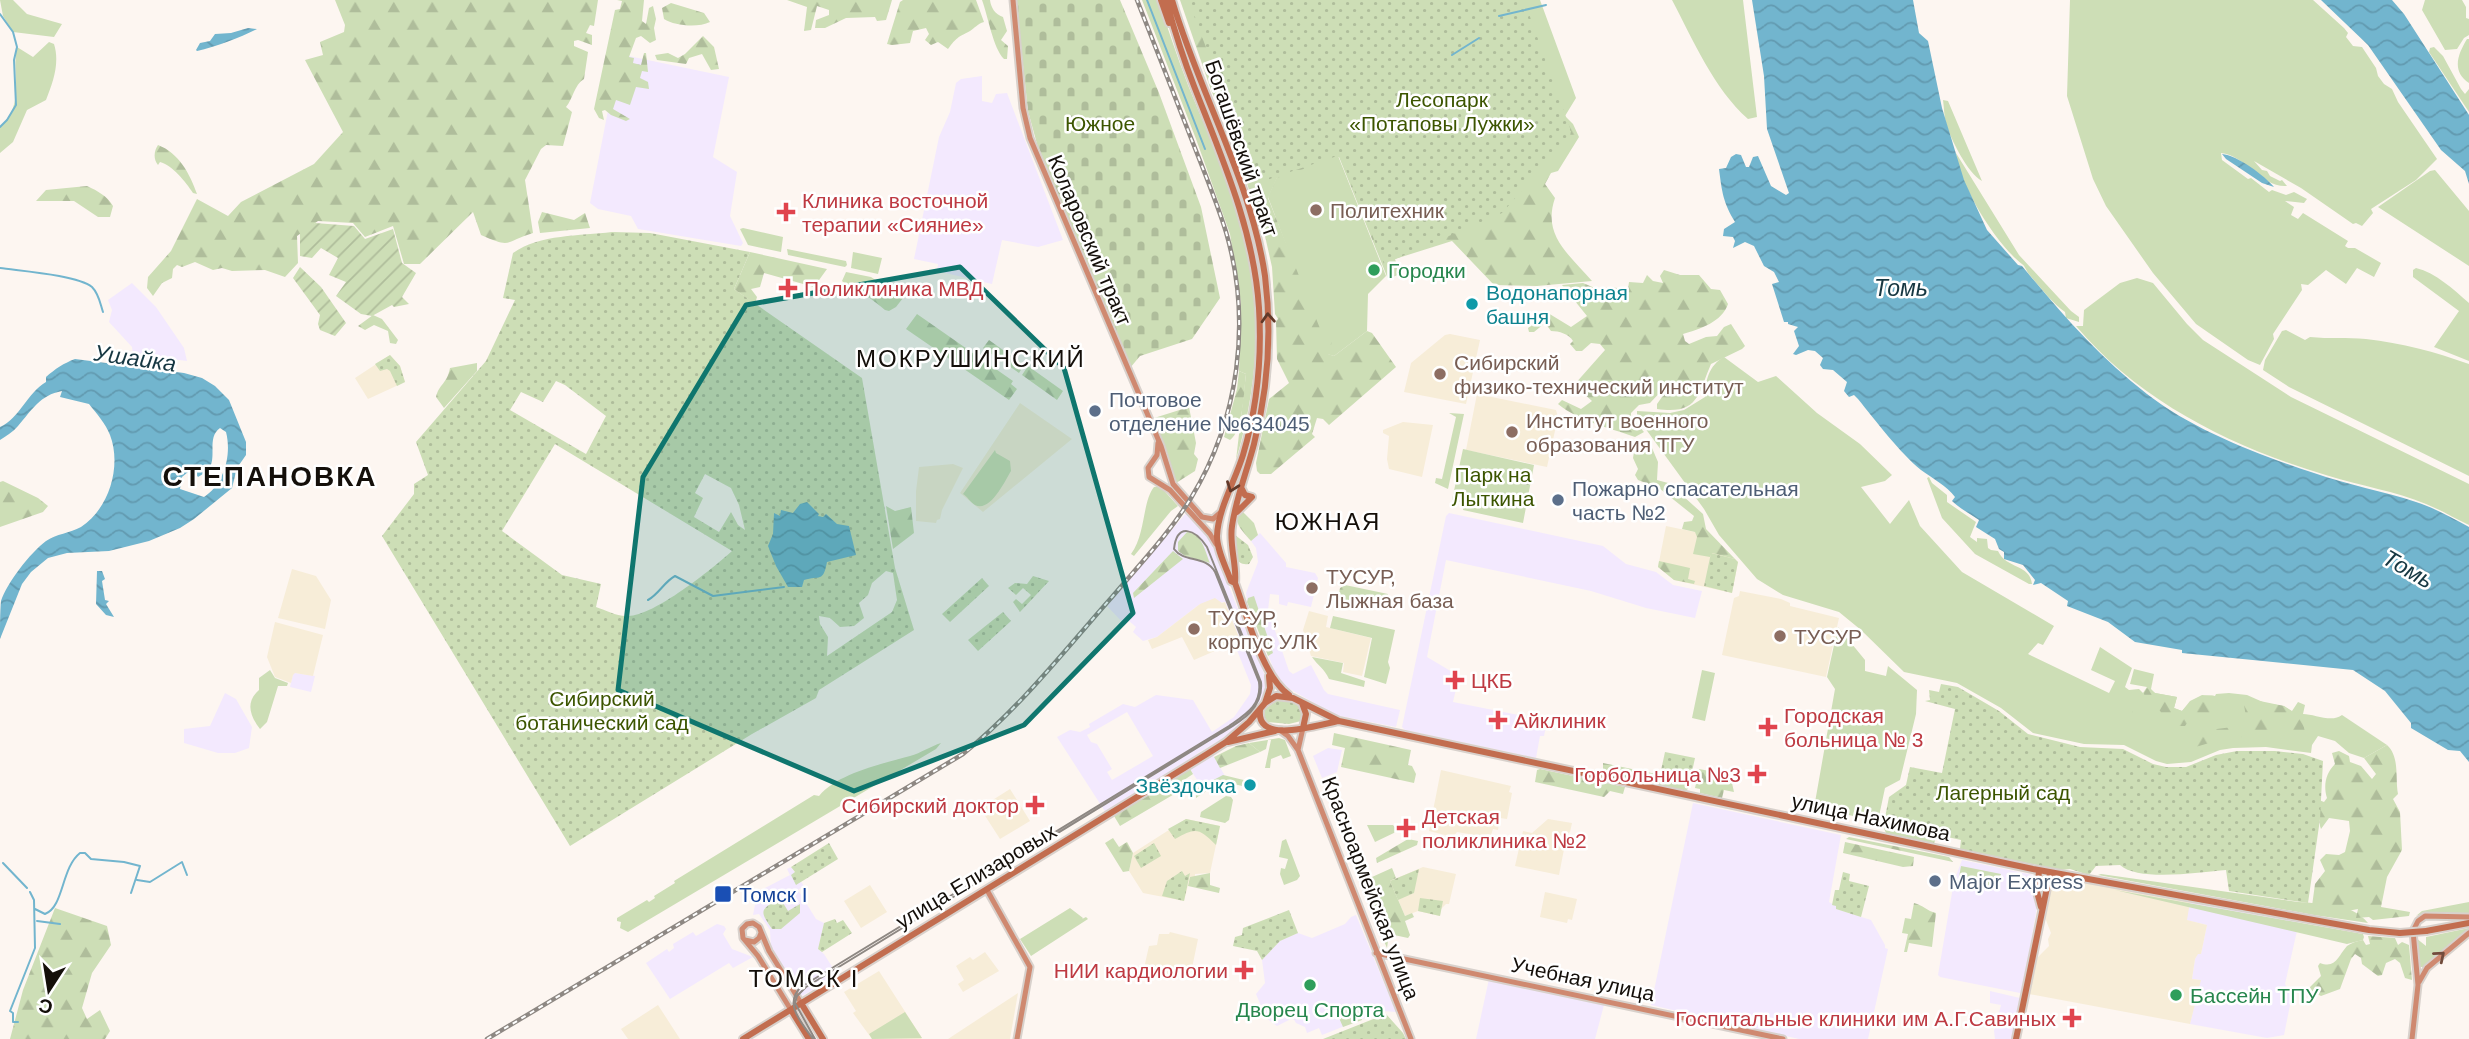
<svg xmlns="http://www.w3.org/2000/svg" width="2469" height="1039" font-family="Helvetica,sans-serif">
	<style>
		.commercial { fill: #f3e9fe; fill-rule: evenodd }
		.education { fill: #f7edd8 }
		.grass { fill: #cddeb6 }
		.forest { fill: url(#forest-firs) }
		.cemetery { fill: url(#cemetery-stones) }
		.park { fill: url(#park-dots); fill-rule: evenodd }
		.garden { fill: url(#garden-furrows) }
		.water { fill: url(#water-waves); fill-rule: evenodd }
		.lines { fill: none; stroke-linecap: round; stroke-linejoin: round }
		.stream { stroke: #72b5ce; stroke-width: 2 }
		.secondary-casing { stroke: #d8d1cc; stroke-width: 9 }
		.primary-casing { stroke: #d8d1cc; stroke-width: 10 }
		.secondary { stroke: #cf8970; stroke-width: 5 }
		.primary { stroke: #c26d4f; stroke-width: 6 }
		.tram { stroke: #8e8883; stroke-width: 2 }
		.rail-casing { stroke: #8e8883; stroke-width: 4.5 }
		.rail { stroke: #fff; stroke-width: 2; stroke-dasharray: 5; stroke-linecap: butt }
		.primary-bridge-casing { stroke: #d8d1cc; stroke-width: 10; stroke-linecap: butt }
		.primary-bridge { stroke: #c26d4f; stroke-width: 6 }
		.oneway { stroke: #623929 }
		.oneway2 { stroke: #724c3d }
		.marked { fill: #0f766e; fill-opacity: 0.2; stroke: #0f766e; stroke-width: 5; stroke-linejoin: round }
		.education-dot { fill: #8d6e63; stroke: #fff; stroke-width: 2.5 }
		.health-dot { fill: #e0444e; stroke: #fff; stroke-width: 2.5 }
		.leisure-dot { fill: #2e9e5b; stroke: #fff; stroke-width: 2.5 }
		.culture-dot { fill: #0f9aa8; stroke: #fff; stroke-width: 2.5 }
		.service-dot { fill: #5c6f8a; stroke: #fff; stroke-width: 2.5 }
		.transit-dot { fill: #1a4fb4; stroke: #fff; stroke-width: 2.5 }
		.labels { text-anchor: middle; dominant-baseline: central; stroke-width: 5; stroke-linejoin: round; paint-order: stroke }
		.park-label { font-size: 21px; fill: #3c5500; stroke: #fff }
		.street-label { font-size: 21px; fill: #140f0a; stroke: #fff }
		.health-label { font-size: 21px; fill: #be3a42; stroke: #fff; text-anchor: start }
		.education-label { font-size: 21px; fill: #785e54; stroke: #fff; text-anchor: start }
		.leisure-label { font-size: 21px; fill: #27864d; stroke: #fff; text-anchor: start }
		.culture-label { font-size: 21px; fill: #0d838f; stroke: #fff; text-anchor: start }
		.service-label { font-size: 21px; fill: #4e5e75; stroke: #fff; text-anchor: start }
		.transit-label { font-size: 21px; fill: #164399; stroke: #fff; text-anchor: start }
		.water-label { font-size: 23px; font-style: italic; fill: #163742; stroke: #fff }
		.quarter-label { font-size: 24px; letter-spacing: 2px; fill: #140f0a; stroke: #fff }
		.district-label { font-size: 28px; font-weight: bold; letter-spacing: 2px; fill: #140f0a; stroke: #fff }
	</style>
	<defs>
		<pattern id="forest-firs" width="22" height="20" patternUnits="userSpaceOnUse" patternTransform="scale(1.75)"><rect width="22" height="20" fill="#cddeb6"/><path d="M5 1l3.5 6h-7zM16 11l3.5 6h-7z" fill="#afbd9b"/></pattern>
		<pattern id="cemetery-stones" width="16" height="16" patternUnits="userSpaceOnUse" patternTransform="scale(1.75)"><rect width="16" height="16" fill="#cddeb6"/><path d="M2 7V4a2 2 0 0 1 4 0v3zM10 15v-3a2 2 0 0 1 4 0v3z" fill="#afbd9b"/></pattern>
		<pattern id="park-dots" width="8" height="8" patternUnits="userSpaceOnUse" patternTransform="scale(1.75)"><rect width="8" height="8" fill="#cddeb6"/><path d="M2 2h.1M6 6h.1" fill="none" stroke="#afbd9b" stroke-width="1.8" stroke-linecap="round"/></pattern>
		<pattern id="garden-furrows" width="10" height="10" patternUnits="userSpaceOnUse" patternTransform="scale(1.75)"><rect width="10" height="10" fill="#cddeb6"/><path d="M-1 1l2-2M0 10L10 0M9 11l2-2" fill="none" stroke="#afbd9b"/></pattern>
		<pattern id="water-waves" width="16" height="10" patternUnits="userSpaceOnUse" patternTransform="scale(1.75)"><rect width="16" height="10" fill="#72b5ce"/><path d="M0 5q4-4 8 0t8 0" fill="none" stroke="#629ab0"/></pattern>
	</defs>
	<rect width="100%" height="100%" fill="#fdf6f1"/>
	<path class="commercial" d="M619,54L729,77L713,157L737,172L730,216L743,243L741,246L638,229L631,216L598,209L590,203Z
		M982,76V101L992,103L996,94L1007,93L1063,240L1038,247L1002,240L992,284L937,271L938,264L914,259L939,137L950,112L956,83L961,79Z
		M132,283L156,307L184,348L187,361L133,354L132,347L109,322L112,310L108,300Z
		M1187,512L1211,539L1250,641L1256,651L1266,679L1267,689L1258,707L1230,735L1198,753L1192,759L1145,786L1144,789L1106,813L1057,737L1070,730L1080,732L1090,727L1089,724L1123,704L1135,707L1156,695L1193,700L1212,732L1234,717L1250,694L1251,685L1234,643L1240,639L1225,602L1200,604L1157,637L1143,641L1133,632L1136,627L1129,621L1125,625L1107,606ZM1127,712L1153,756L1112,780L1107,772L1112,769L1097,744L1091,742L1087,735Z
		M1449,513L1603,546L1626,564L1656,572L1673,585L1702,591L1695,618L1646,608L1591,591L1446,560L1427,657L1459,676L1453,702L1538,719L1537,724L1546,726L1544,736H1540L1536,758L1405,730L1402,727L1446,516Z
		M1260,533L1286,563V567L1315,573L1318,578L1311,607L1288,602L1287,606L1279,604V595L1270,594L1268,610L1289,671L1293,674L1311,665L1324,690L1328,694L1400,710L1396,727L1335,715L1288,688L1277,677L1247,602L1246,593L1258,562L1256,548L1251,541Z
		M295,673L315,676L311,692L290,687L293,674Z
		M225,693L236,699L252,727L249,748L235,753H218L184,743V729L210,726Z
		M1328,748L1342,750L1337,772L1322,778L1313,756Z
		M1213,755L1225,776L1203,789L1190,769Z
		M1693,803L1841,835L1829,902L1836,906V909L1871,920L1885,945V948L1888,949L1868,1039H1799L1651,1005Z
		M1962,860L2033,875L2031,886L2037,907L2022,992L2020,993L1940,977L1938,975L1954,881Z
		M791,867L804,886L798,890L816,919L824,923L818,949L824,954L838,976L802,996L798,994L771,951L770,930L759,914L753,915L756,900L762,897L765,888L790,875L787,869Z
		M2190,902L2299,922L2285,984L2292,995L2284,1035L2267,1038L2190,1024L2200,980L2192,979L2195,959L2198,953L2201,954L2207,925L2186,920Z
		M1356,915L1396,1012L1383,1011L1322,1035L1319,1028L1307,1033L1305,1027L1296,1023L1293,1018L1277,1026L1266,1018L1256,994L1265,983L1262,960L1280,941L1298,933L1312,938L1345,924L1351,917Z
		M717,924L724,926L726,929L723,934L732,949L753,957L733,968L729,963L670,999L646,963L667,949L669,952L674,948L673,944L693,932L696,936Z
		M1489,979L1604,1005L1595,1039H1476Z
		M1990,991L2020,998L2013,1039H1995L1994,1031L2001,1005L1990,1003Z"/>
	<path class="education" d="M1450,334L1480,340L1466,404L1404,392L1411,363L1445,335Z
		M390,355L400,366L405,382L368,399L355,378Z
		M1477,394L1556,410L1558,417L1547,467L1466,450Z
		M1020,403L1072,439L983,512L960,493Z
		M1403,422L1433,425L1422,477L1389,469L1387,459L1389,436L1383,433V430Z
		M953,464L963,468L942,510L940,519L937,520L936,523L916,521V491L919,467Z
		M1666,526L1695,532L1735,559L1738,562L1732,593L1674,580L1658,567Z
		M292,569L316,576L331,600L325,629L278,618Z
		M1740,591L1781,599L1790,603V606L1839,618L1826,677L1722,655L1734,598L1739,596Z
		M1215,598L1222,603L1225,602L1240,640L1194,660L1182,637L1152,649L1148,640L1157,637L1200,604Z
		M1309,611L1328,616L1326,627L1371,638L1362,676L1343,672L1344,663L1311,656L1303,630Z
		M275,622L323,635L313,676L295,673L293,675L291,683L275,677L267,657Z
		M1441,770L1511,786L1509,792L1512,793L1507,819L1500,818L1498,830L1493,829L1491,835L1487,834L1486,837L1457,832L1453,837L1429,831Z
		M1010,789L1030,821L1000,839L980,808Z
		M1186,819L1220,826L1210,873L1195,874V878L1190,877L1184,901L1143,893L1129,871L1133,853Z
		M1548,819L1572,823L1570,832L1567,834L1559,875L1515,866L1523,831L1532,833Z
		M1423,867L1456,874L1449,904H1446L1441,909L1440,916L1418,911L1405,916L1390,881Z
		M2055,879L2084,882L2190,902L2187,920L2207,925L2201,954H2198L2195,959L2192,979L2201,980L2190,1024L2029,994L2034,961L2049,946L2048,939L2051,933L2044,915L2051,881Z
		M870,885L887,912L861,928L844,901Z
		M1545,892L1577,899L1572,920L1568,919L1567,923L1540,917Z
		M1170,932L1198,939L1191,973L1182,971L1179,977L1144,968L1149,946L1157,945L1159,934H1169Z
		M985,952L999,971L963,992L958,984L964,980L956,966L970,957L973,960Z
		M879,971L922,1038L921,1039H872L853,1013L856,1011L844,992Z
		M1018,993L1010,1039H948Z
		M658,1005L680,1039H628L621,1029Z"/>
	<path class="grass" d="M0,0H13L27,14L62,24L54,37L13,32L3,16Z
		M1142,0H1158C1168,28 1177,57 1188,85C1205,128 1225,170 1239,214C1264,294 1260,380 1236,460L1246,374L1239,371L1241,303L1230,234L1196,139Z
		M1510,0H1540L1576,98L1565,116L1549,73Z
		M1672,0H1743L1757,117L1748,119C1714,89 1693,40 1672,0Z
		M2070,0H2313L2344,28L2348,33L2346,37L2353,46L2362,47L2376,68L2378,76L2384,84L2392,89L2398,102L2437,159L2416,180L2371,209L2373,213L2362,226L2356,223L2353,224L2301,188L2254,161L2262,170L2267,171L2270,176L2280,181L2282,180L2287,186C2262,188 2245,155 2221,153L2222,160L2248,179L2251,178L2269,192L2272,190L2286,195L2294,192L2307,199L2304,203L2285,201L2294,207L2291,215L2298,219L2303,213L2348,241L2345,246L2348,248H2355L2381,263L2374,277L2357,268L2346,284L2326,270L2308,285L2301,284L2302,290L2273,334L2274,339L2260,365L2248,360L2196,324L2153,273L2106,206L2093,179L2067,96Z
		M2425,0H2462L2466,7V18L2469,19V35L2464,38L2457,49L2445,50L2422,10Z
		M2467,39H2469V83C2451,71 2458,54 2467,39Z
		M49,42L54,44C60,63 53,82 46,100L27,110L13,142L0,153V127C26,103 11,77 17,47L33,57Z
		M2434,47L2443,56L2461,89L2465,94L2469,89V112L2429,52L2430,48Z
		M1303,68L1386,276L1368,294L1367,331L1334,356L1327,354L1268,197L1277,177Z
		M1943,100L1948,101L1982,181C1968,174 1950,138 1946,123C1944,116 1944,107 1943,100Z
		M1956,153L2019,255L2071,311L2079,317V322L2066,318L2065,312C2052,303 2039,286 2028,273C2026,270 2025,266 2022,264C1997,245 1959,185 1956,153Z
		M2435,170L2469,211V266L2378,207L2430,171Z
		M743,228L783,237L781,252L748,245L740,229Z
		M787,249L846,261L847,265L845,267L788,255Z
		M853,252L882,258L878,274L851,268Z
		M2416,268C2436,273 2453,289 2469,303V361L2434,347L2459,311L2413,277V270Z
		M2137,278L2153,283L2187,324L2203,340L2291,397L2469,484V525C2454,518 2441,510 2426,504C2395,491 2361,486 2329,476C2234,448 2141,403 2076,326H2083L2084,310L2120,283Z
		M2286,330L2305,340L2310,337C2329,339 2347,337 2366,339C2402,343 2435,352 2469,364V476L2289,387L2263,370L2265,360L2282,331Z
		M1724,357L1758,382L1776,376L1817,413L1860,444L1892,475L1885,481L1861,487L1890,524L1909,500L1920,526L1962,572L2054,626L2043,645L2038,643L2028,654L2109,693L2115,681L2091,670L2100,647L2132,668L2125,687L2129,690L2139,689L2143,693L2147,687L2130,684L2134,669L2154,674L2151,689L2155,693L2177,697L2174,708L2182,711L2190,701L2202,695L2215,696L2216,694L2229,693L2247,695L2265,703L2284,706L2292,711L2298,702L2305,705L2303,714C2314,714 2332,723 2342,715L2387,745L2364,758L2349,753L2335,741L2318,736L2312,745L2311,753L2266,747L2233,748L2220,750L2191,762L2167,764L2156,761L2124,745L2084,744L2033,733L2001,708L1957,683L1904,672L1861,630L1839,612L1783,595L1757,579L1719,535L1704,509L1637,417V411L1670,413L1684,410L1705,397C1705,381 1709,365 1724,357Z
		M1449,413L1464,414L1448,489L1435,483L1436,478L1442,479L1456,417Z
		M1463,449L1534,465L1523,523L1463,510L1464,503L1452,500Z
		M995,450L996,453L1010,461L1011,471C1005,481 990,513 975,505C970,502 967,496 963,494Z
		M1929,477L1932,483L1947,495V502L1976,522L1970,537L1977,542V538L1987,539L1988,548L1991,550L1998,551C2006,569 2030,564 2032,584H2029L1975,554L1942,518L1927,478Z
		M1160,486L1178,506L1171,511L1134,556L1131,554C1146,534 1142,502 1154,487Z
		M1333,616L1395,630L1388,662L1390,668L1386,684L1364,677L1372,638L1330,628Z
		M1838,627L1865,660V671L1886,676L1888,666L1917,690L1916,714L1900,780L1885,788L1878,821L1814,808L1835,689L1827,677Z
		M1312,657L1343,663L1341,673L1365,681L1364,687L1329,679C1324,668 1318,666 1312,657Z
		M270,670L275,678L288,683L287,686H278L267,722L260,729C250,716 245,702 259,690V678Z
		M1702,670L1715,673L1705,721L1692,718Z
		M1279,738L1285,740L1291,756L1283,759L1281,755L1271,759L1270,768H1265L1271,740H1268L1266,749L1260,752L1249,743Z
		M941,743L936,749L628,932L620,928L621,922L617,921V918L647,900L649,902L655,898L654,896L675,883L674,881L814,795L819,796C838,773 882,764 910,756C921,753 931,746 941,743Z
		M1223,775L1252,782L1251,784L1243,782L1242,786C1222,781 1214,786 1196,798V789Z
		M1226,796L1231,797L1233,800L1229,820L1225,823L1200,817L1201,812Z
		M1367,825H1393L1398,831L1375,842Z
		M1286,839L1300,876L1297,880L1284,885L1280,874L1281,868L1285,869L1288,859L1279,857L1282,841Z
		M2101,874L2298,902C2322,904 2351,902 2368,923L2314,915L2098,875Z
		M2115,890L2363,934L2364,937L2363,940L2347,944Z
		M2469,902V913H2424L2416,916L2422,911Z
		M1070,908L1083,918L1082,919L1086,917L1088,919L1031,956L1020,939Z
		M2469,928V931L2425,967H2419L2416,938L2426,946V937Z
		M1356,1004L1362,1020L1343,1027L1336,1011Z
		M905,1012L922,1038L872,1039L869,1034Z"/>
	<path class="forest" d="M335,0H598L594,26L590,25L586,33L592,35V45L578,40L574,41V46L588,52L584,79C574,85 573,99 566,107L572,112L563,146L546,145L541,149L525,180L533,233C503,242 513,249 481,235L473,212L420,264H404L393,226L365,237L353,223L318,221L297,236L298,263L285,277L265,270L232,271L222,268L213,270L195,262L182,267L177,265L173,269L172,278L162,283L153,296L147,288L148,277L171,251L197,199L228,216L241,202L314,164L343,132L305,60L323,55L320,42L344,32L345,25Z
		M617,0H644L642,21L646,24L649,8L653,6L656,19L654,28L656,40L650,43L641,36L636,38L629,57L634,58L633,63L641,65L644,53H646L648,72L642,71L640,78L648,82L649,89L636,87L630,105L616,100L613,109L630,119L626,121L611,115L605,110L602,111L604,120L599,118L594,109L615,10L620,9L622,1Z
		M787,0H892L886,20L877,21L875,17L846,18L825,28H815L816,20L829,15V10L817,6L811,30L804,31L807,7Z
		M903,0H976L984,22C977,24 975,28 970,31C957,38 957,37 948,49L938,42L931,45L925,40L929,34L926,28L913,31L910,43L892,45L887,44L900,2Z
		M982,0H990C991,8 995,14 1003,17L1007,31L1001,40L1008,46L1007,59H1004C993,48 988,16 982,0Z
		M1180,0H1510L1549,73L1565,116L1573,124L1579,137L1558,171L1551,173L1545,184L1555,198C1542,236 1569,254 1592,281L1537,286L1494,285L1452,241L1395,259L1400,274L1388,279L1339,157L1277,178L1268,198L1321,331L1332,342L1328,354L1334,356L1367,331L1372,333L1396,367L1329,425L1323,419L1317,418L1312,434L1315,437L1271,474H1260L1257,471L1256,463L1269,399L1289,383L1277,359L1276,321L1278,319L1275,314L1272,267L1265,236L1264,220L1250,193L1234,142L1211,90Z
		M671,3L704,13L710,22C698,28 675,26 664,19L662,8Z
		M703,36L714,47L719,69L711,70L702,54L689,58L686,64L657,60L655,55L668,53L678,58L685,54Z
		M158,145C179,153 190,174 197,194L193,193C186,182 172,165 160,162L158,165C153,159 154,151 158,145Z
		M87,186C98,191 107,196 113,206L110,217H98L74,201H36L46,190Z
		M542,212L574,220L585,213L590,228L540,233L538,222Z
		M750,252L827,269L814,287L764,273L760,287L751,289L757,297L755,304L734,289Z
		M1664,270L1680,275H1699L1711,289L1720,290L1728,304C1722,322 1700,329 1683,334L1685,341L1689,344L1706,337L1717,336L1724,327L1731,324L1745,346L1742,349L1711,364C1698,394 1699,415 1657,409V404L1669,387L1667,385L1650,403L1639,405L1631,413V417L1644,432L1635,437C1608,427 1580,422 1558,404L1562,400L1581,409L1592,401L1574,385L1605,350L1600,344L1591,343L1582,351H1576L1570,344L1573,341C1569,334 1559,331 1551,331L1545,323L1534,332H1529L1528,328L1548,313L1571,327L1587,316L1562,285L1583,283L1602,291L1607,287L1628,289L1629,282L1643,283L1647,275L1653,281L1663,283L1660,276Z
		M846,272L871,277L903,298L896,307L889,311L885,310C878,304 858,288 850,288L842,281Z
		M917,314L1013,381L1011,384L1017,389L1009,400L906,329Z
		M373,315L382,319L398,340L396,344L390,343L388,331L374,325L365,330L358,326Z
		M989,340L1024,365L1019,373L983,348Z
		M477,363V371L444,408L436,397C439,384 447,384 450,368Z
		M1028,366L1063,391L1057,400L1022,375Z
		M1239,371L1246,374C1244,390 1243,432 1230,440L1224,437L1237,389Z
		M1189,407L1196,443L1194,454L1198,459L1195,471L1176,483L1151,419Z
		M1643,446L1652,448L1658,462L1657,480L1668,483L1679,491L1681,490L1683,496L1703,514L1706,529L1735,559L1712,553L1710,557L1693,554L1697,537L1695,532L1682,529L1684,522L1692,521L1694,516L1659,488L1638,480L1635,475L1638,469L1633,458L1634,452Z
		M1527,477H1530V480L1524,506L1518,513L1512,507C1514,494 1515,484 1527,477Z
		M3,481L38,498L48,506L43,512L0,527V482Z
		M886,506L895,511L911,507L914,533L893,549Z
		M1241,510L1254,523L1258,535L1251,541C1243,531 1231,522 1241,510Z
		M1187,532C1202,533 1205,551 1210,563L1185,556L1178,551V542Z
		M1173,551L1183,559L1134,598L1133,593Z
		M1659,561L1690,568L1688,579L1695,581L1694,584L1674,580L1658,567Z
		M1345,585L1388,594L1387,596H1380L1379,600L1366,601L1363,608L1337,604L1340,588Z
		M1254,596L1273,653L1268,656L1247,602L1248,598Z
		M2147,688L2155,693L2177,697L2174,708L2182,711C2192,700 2200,694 2215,696L2213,700L2217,712C2214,720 2207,727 2198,728L2190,719L2185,726H2169L2159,720L2161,712L2159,710L2151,718H2146L2140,710L2132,714L2134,705H2140L2145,701L2144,693Z
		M2255,700L2284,706L2302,719L2305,732L2302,734L2290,730L2285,736L2263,730H2250L2242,737L2223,739L2185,750C2204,720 2225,734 2247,722L2244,705H2255Z
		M1334,733L1411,750L1408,765L1412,766L1416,774L1414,783L1341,767L1345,748L1332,745Z
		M1249,743L1260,752L1220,768L1214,757L1236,746Z
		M2387,745C2400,757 2395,778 2398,794L2393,799L2400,812L2402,850L2387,877L2381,907L2410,912L2409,916L2373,920L2369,917L2356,918L2358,909C2342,912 2326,918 2312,906L2315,884L2325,871L2320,860L2326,854L2339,855L2345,852L2350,831L2349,821L2329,818L2321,829L2320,826L2319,800L2324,802L2327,798C2323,785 2326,773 2335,764L2332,753L2339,751L2349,756L2350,762L2361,766L2372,779L2376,774L2364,758Z
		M1603,763L1690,781L1688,789L1685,791L1603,773Z
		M1190,769L1193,774L1184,780L1188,786L1120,826L1114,816Z
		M1540,769L1625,787L1623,794L1610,791L1604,797L1535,782L1537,770Z
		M1699,769L1720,773L1732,783L1734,792L1724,790L1722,798L1700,793V789L1695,788Z
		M1883,826L1936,837L1934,844L1886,833Z
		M1849,837L1949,857L1953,862L1846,839Z
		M1113,838L1119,847L1127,842L1133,853L1129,871L1123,872L1105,843Z
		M1408,839L1418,841L1417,845L1377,863L1376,858Z
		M1845,842L1914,857L1913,866L1903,867L1843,853Z
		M1961,866L2001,874L1998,888L1982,885V882L1959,877Z
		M1392,868L1396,878L1390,881L1405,916L1412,913L1414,917L1405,921L1410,935L1408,938L1394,935L1385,919L1380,921L1385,935L1389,934L1387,948L1359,883L1364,881L1370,897L1378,894L1372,877Z
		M1210,873V885L1220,888L1219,893L1188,886L1190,877Z
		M1914,903C1923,905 1927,911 1936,913L1932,947L1909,943L1907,952H1904L1908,934L1902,933L1905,918L1911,919Z
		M55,908L107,926L111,945L92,973L82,1008L87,1019L100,1010L110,1031L105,1039H10L23,990Z
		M2368,936L2395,938L2398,945L2402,942L2409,945L2412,980L2405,978L2400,963L2395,959L2386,963L2382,975L2378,976L2362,964L2361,958L2355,954L2351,959L2340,989L2321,996L2315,993L2308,997L2306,991L2321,976L2318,966L2320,963C2336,969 2338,956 2347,946C2351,943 2357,941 2363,940L2366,945L2370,944Z"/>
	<path class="cemetery" d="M1016,0H1120L1159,93L1201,207L1220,298L1192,339L1140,356L1130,368L1037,144L1028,111Z"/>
	<path class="park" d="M1188,0H1524L1571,131L1570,136L1502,213L1384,264L1340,155L1252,185L1229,108Z
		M612,232L650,233L750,252L734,289L862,378L895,568L914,630L819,690L816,698L752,734L570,846L382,536L414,494V484L428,475L416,442L486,361L515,300L503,298L513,253C540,234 580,236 612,232ZM556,381L565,385L606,416L586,454L510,410L521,392L543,402ZM555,444L732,551C712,569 654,616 628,616C618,617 605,610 596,607L601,584L562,575L502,531ZM705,474L731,488L739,505L745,530L738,525L731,512L719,532L694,517L703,498L695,493ZM886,571L893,573L897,600L892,612L827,656L828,637L820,624L819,616L830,618L840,627L854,626L864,618L859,603L868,595L872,583Z
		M390,355L400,366L405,382L397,386L390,371L387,369L380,371L375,364Z
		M1235,535L1248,545L1253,557L1249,564C1233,567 1234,548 1235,535Z
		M1711,553L1735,559L1738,562L1732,593L1704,586Z
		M1033,576L1049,581L1020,612L1013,602L1016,599L1022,604L1031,595L1023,588L1016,595L1008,588L1015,583L1027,584Z
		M982,578L989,586L950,622L942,614Z
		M1003,612L1011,621L978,651L968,640Z
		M1941,684L1958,687L1999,711L2028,734L2080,747L2123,749L2153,764L2166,767H2186L2216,755L2237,751H2275L2303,754L2323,761L2320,819L2308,903L2229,891L2226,870C2201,872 2138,882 2120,865L2096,866L2089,875L2070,869L2061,870L1960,849L1961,840L1884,823L1889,797L1906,785L1910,767L1942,773L1955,709L1925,701L1930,700L1929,690L1939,692Z
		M1279,699C1291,700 1300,703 1303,715L1301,721L1289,724L1267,722L1264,718L1265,709Z
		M1665,752L1695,758L1690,781L1660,775Z
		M1186,819L1220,826L1216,845C1199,828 1196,827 1175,839L1168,829Z
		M829,843L838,859L796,885L791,875L795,872L791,867Z
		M1154,843L1161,856L1141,868L1134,856Z
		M1419,869L1414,893L1398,900L1390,881Z
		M1182,871L1185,876L1190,873L1184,901L1162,896L1167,881Z
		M1843,872L1850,874L1849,881L1869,886L1861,917L1836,909V906L1832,905L1835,890H1839Z
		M780,898L788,911L800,904V913L781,929H772C759,910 760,910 780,898Z
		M1420,898L1443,901L1440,916L1418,911Z
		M1289,910L1298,933L1280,941L1262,960L1257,951L1233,946L1235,937L1242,935L1243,928Z
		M835,919L837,923L843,920L852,933L822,952L818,949L824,923Z
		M1386,1014L1403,1033L1406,1039H1323Z"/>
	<path class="garden" d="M315,223L354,226L365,239L393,229L402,263L416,273L402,297L409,304L394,307L392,305L372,316L361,314L336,296L346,282L329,275L338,258L321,248L312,258L300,256V231Z
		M300,267L321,287L346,323L335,336L320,330L318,324L320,315L293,278Z"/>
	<path class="water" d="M1752,0H1913L1919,33L1928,41L1942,108L1964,180L1987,230L2018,265L2022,266C2060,312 2099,357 2147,394C2193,430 2259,455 2314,473C2348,485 2383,491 2416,502C2435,508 2452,518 2469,527V762L2460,751L2448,750L2411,728V723L2385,691L2353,670L2182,653V650L2135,642L2108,622L2067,606L2068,601L2041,583L2033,585L2035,580L2023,565L2004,559V552L1999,549L1995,539L1976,527L1979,520C1970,514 1959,508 1952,501L1955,497C1947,486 1932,478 1921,470C1901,454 1875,420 1858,399L1854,395L1849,397L1844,391L1847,382L1833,370L1823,369L1820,365L1823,358L1815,351L1808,350L1796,355L1793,354L1799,346L1794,331L1798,327L1788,324V322H1784L1772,284L1779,282L1774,272L1764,266L1754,246L1745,242L1733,248L1735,241L1733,237L1723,236L1724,229L1735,222C1723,202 1722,192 1719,169L1726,168L1731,157L1736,154L1741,155L1746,167H1749L1753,157L1758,156L1771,186L1786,195L1789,193L1767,129L1764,76Z
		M2321,0H2392L2404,14L2469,115V184L2465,171L2441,150L2368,45Z
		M248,28L257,29C241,37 216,47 197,51L196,50L200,43L210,41L215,34L231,33Z
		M2222,154C2237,155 2265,176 2274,187L2262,183L2226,159Z
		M75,359L184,373L202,378L215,386L229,400L246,442V455L237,468L232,488L194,519L180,528L149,541L109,551L67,553L48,558L31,572L22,584L0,639C0,628 0,612 1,601C7,583 30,553 46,541C56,534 70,533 81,527C109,509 122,466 110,435C106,424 96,413 89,404L60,397L62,391C40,395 32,410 18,426C13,432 6,436 0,440V427C20,418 27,393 46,382V377C55,369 64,363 75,359ZM220,428L226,432C232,455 224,484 204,497L180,489L182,477L188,472L195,473L198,477C201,475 205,473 208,470C218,458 206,438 220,428Z
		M807,502L819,514L818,516L823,517L826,514L837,524L849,526L856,555L827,562C823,583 820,575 804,580L802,587H788L776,566L768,546L773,534L774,513L780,516L781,510L793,513L800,504Z
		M97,571H102L105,579L102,581L105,600L109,601L106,604L114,617L106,615L96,604Z"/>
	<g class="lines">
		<path class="stream" d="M1147,0L1205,149
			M0,14L13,32L17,47L14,60L16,105L7,120L0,127
			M1499,16L1546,5
			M1452,55L1479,38
			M0,268C20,271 77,275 92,287C99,294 100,303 103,312
			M648,600C659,594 664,582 675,576L713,596L784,587
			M3,863L27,888
			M137,880L150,882L182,862L187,875
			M35,909L45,914C64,907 61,868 80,853H85L91,859L124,862L140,866L131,893
			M37,921L60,924
			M18,1022H13V1013L10,1011L35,948L34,900L30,892"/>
		<defs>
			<path id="secondary" d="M1013,0L1023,108L1030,138L1161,446L1173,484L1202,517L1213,519L1221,512
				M1158,443L1157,455L1148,468L1149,477L1170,490L1210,534L1216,544
				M1281,731L1288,736L1298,750L1411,1039
				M1298,750L1303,728
				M987,890L1030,967L1017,1039
				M745,940L754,942L759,938L761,933
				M1376,953L1783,1039
				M2419,982L2427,968L2469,933
				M791,1010L758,956L743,938L742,929L747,924L753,923L759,927L769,951L801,1003
				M2412,1039L2418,985L2413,931L2418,921L2425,916L2469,917"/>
			<path id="primary" d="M1161,0L1169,23
				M1166,0C1174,29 1183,58 1194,86C1222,158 1254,230 1259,308C1262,357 1257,408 1243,455C1235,481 1218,509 1217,536C1217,551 1226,567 1231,581L1235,583C1247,615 1262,676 1289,695
				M1172,0C1199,93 1251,180 1265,276C1272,332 1268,389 1254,444C1247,471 1236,498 1232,526C1229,545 1237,565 1235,583
				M1237,512L1252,497L1245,495L1242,489
				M1265,703L1270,688L1269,676
				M1302,703L1306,714L1303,728
				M1260,710C1256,746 1320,724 1339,721
				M1228,742L1275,731
				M2039,871L2037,892L2041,907
				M2426,931L2469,923
				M801,1003L823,1039
				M791,1010L809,1039
				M743,1039L1207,754L1226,742L1249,722L1265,703L1276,696L1293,698L1339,721L2033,869L2369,930L2400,933
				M2016,1039L2050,873"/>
		</defs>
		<use href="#secondary" class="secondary-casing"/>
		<use href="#primary" class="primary-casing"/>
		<use href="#secondary" class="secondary"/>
		<use href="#primary" class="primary"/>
		<path class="tram" d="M813,1039C802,1023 783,1004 801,987L1229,726C1246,714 1262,705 1259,682L1215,572C1206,555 1184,563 1174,549C1177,522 1195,529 1207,547L1261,682C1264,712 1235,724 1213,738L806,987L797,996L795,1003L815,1039"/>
		<defs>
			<path id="rail" d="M487,1039L963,754C1020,708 1064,651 1112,597C1139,565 1169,534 1191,498C1239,419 1252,321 1226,232C1216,200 1203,169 1191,138C1173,92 1155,46 1137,0"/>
		</defs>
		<use href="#rail" class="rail-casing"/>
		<use href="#rail" class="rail"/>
		<defs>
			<path id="primary-bridge" d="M2400,933L2426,931"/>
		</defs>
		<use href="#primary-bridge" class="primary-bridge-casing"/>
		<use href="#primary-bridge" class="primary-bridge"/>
	</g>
	<defs><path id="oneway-chevron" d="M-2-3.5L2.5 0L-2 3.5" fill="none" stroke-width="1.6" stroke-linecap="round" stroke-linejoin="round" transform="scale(1.75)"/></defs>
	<g class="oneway">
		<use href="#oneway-chevron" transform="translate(1268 318) rotate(-93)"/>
		<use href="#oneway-chevron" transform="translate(1232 487) rotate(110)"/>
	</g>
	<use class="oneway2" href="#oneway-chevron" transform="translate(2440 956) rotate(-40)"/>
	<path class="marked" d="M960,267L1064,368L1133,613L1024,725L854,791L618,690L643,477L746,305Z"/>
	<g class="education-dot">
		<circle cx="1316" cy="210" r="7"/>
		<circle cx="1440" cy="374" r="7"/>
		<circle cx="1512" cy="432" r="7"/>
		<circle cx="1312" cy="588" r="7"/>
		<circle cx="1194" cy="629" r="7"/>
		<circle cx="1780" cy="636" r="7"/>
	</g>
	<g class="health-dot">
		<path d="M782.5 201.5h7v7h7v7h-7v7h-7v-7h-7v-7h7z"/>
		<path d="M784.5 277.5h7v7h7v7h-7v7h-7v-7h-7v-7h7z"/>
		<path d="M1451.5 669.5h7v7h7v7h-7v7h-7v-7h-7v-7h7z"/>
		<path d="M1494.5 709.5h7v7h7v7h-7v7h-7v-7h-7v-7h7z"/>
		<path d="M1764.5 716.5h7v7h7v7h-7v7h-7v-7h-7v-7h7z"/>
		<path d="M1753.5 763.5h7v7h7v7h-7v7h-7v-7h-7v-7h7z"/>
		<path d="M1031.5 794.5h7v7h7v7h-7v7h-7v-7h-7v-7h7z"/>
		<path d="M1402.5 817.5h7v7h7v7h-7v7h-7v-7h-7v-7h7z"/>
		<path d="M1240.5 959.5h7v7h7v7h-7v7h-7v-7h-7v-7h7z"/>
		<path d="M2068.5 1007.5h7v7h7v7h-7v7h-7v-7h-7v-7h7z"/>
	</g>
	<g class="leisure-dot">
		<circle cx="1374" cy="270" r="7"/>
		<circle cx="1310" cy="985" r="7"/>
		<circle cx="2176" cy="995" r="7"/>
	</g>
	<g class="culture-dot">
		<circle cx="1472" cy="304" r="7"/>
		<circle cx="1250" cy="785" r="7"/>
	</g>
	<g class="service-dot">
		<circle cx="1095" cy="411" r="7"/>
		<circle cx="1558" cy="500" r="7"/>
		<circle cx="1935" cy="881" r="7"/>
	</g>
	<rect class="transit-dot" x="714" y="885" width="18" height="18" rx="3.5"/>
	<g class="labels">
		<g class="park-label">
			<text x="1442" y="99">Лесопарк<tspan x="1442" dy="24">«Потаповы Лужки»</tspan></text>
			<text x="1100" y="123">Южное</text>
			<text x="1493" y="474">Парк на<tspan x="1493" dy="24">Лыткина</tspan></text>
			<text x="602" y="698">Сибирский<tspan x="602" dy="24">ботанический сад</tspan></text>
			<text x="2003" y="792">Лагерный сад</text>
		</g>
		<g class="street-label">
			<text transform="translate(1242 148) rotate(71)">Богашёвский тракт</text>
			<text transform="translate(1090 240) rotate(67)">Коларовский тракт</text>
			<text transform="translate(1871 817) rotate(12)">улица Нахимова</text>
			<text transform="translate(976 876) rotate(-31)">улица Елизаровых</text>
			<text transform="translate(1371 888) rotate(69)">Красноармейская улица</text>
			<text transform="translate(1583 979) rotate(12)">Учебная улица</text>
		</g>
		<g class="health-label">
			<text x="802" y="200">Клиника восточной<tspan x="802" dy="24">терапии «Сияние»</tspan></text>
			<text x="804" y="288">Поликлиника МВД</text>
			<text x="1471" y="680">ЦКБ</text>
			<text x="1784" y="715">Городская<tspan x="1784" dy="24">больница № 3</tspan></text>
			<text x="1514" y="720">Айклиник</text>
			<text x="1741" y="774" text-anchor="end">Горбольница №3</text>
			<text x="1019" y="805" text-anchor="end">Сибирский доктор</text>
			<text x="1422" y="816">Детская<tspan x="1422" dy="24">поликлиника №2</tspan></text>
			<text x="1228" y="970" text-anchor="end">НИИ кардиологии</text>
			<text x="2056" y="1018" text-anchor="end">Госпитальные клиники им А.Г.Савиных</text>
		</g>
		<g class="education-label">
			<text x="1330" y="210">Политехник</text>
			<text x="1454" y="362">Сибирский<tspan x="1454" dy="24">физико-технический институт</tspan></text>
			<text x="1526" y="420">Институт военного<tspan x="1526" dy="24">образования ТГУ</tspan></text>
			<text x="1326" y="576">ТУСУР,<tspan x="1326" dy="24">Лыжная база</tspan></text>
			<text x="1208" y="617">ТУСУР,<tspan x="1208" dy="24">корпус УЛК</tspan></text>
			<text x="1794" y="636">ТУСУР</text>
		</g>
		<g class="leisure-label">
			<text x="1388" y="270">Городки</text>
			<text x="2190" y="995">Бассейн ТПУ</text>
			<text x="1310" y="1009" text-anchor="middle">Дворец Спорта</text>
		</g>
		<g class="culture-label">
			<text x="1486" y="292">Водонапорная<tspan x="1486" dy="24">башня</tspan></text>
			<text x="1236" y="785" text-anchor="end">Звёздочка</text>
		</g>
		<g class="service-label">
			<text x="1109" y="399">Почтовое<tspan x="1109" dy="24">отделение №634045</tspan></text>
			<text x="1572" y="488">Пожарно спасательная<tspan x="1572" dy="24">часть №2</tspan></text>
			<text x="1949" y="881">Major Express</text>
		</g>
		<g class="transit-label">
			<text x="739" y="894">Томск I</text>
		</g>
		<g class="water-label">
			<text x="1901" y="288">Томь</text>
			<text transform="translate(135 358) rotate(8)">Ушайка</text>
			<text transform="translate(2408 569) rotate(30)">Томь</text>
		</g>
		<g class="quarter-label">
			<text x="971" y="358">МОКРУШИНСКИЙ</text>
			<text x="1328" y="521">ЮЖНАЯ</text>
			<text x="804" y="978">ТОМСК I</text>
		</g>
		<g class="district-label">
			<text x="270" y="476">СТЕПАНОВКА</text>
		</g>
	</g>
	<g transform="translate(49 990) rotate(192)" stroke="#ffffff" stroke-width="5" paint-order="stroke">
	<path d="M0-5L12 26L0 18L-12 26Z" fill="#140f0a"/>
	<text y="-10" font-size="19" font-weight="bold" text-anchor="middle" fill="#140f0a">С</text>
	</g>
</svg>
